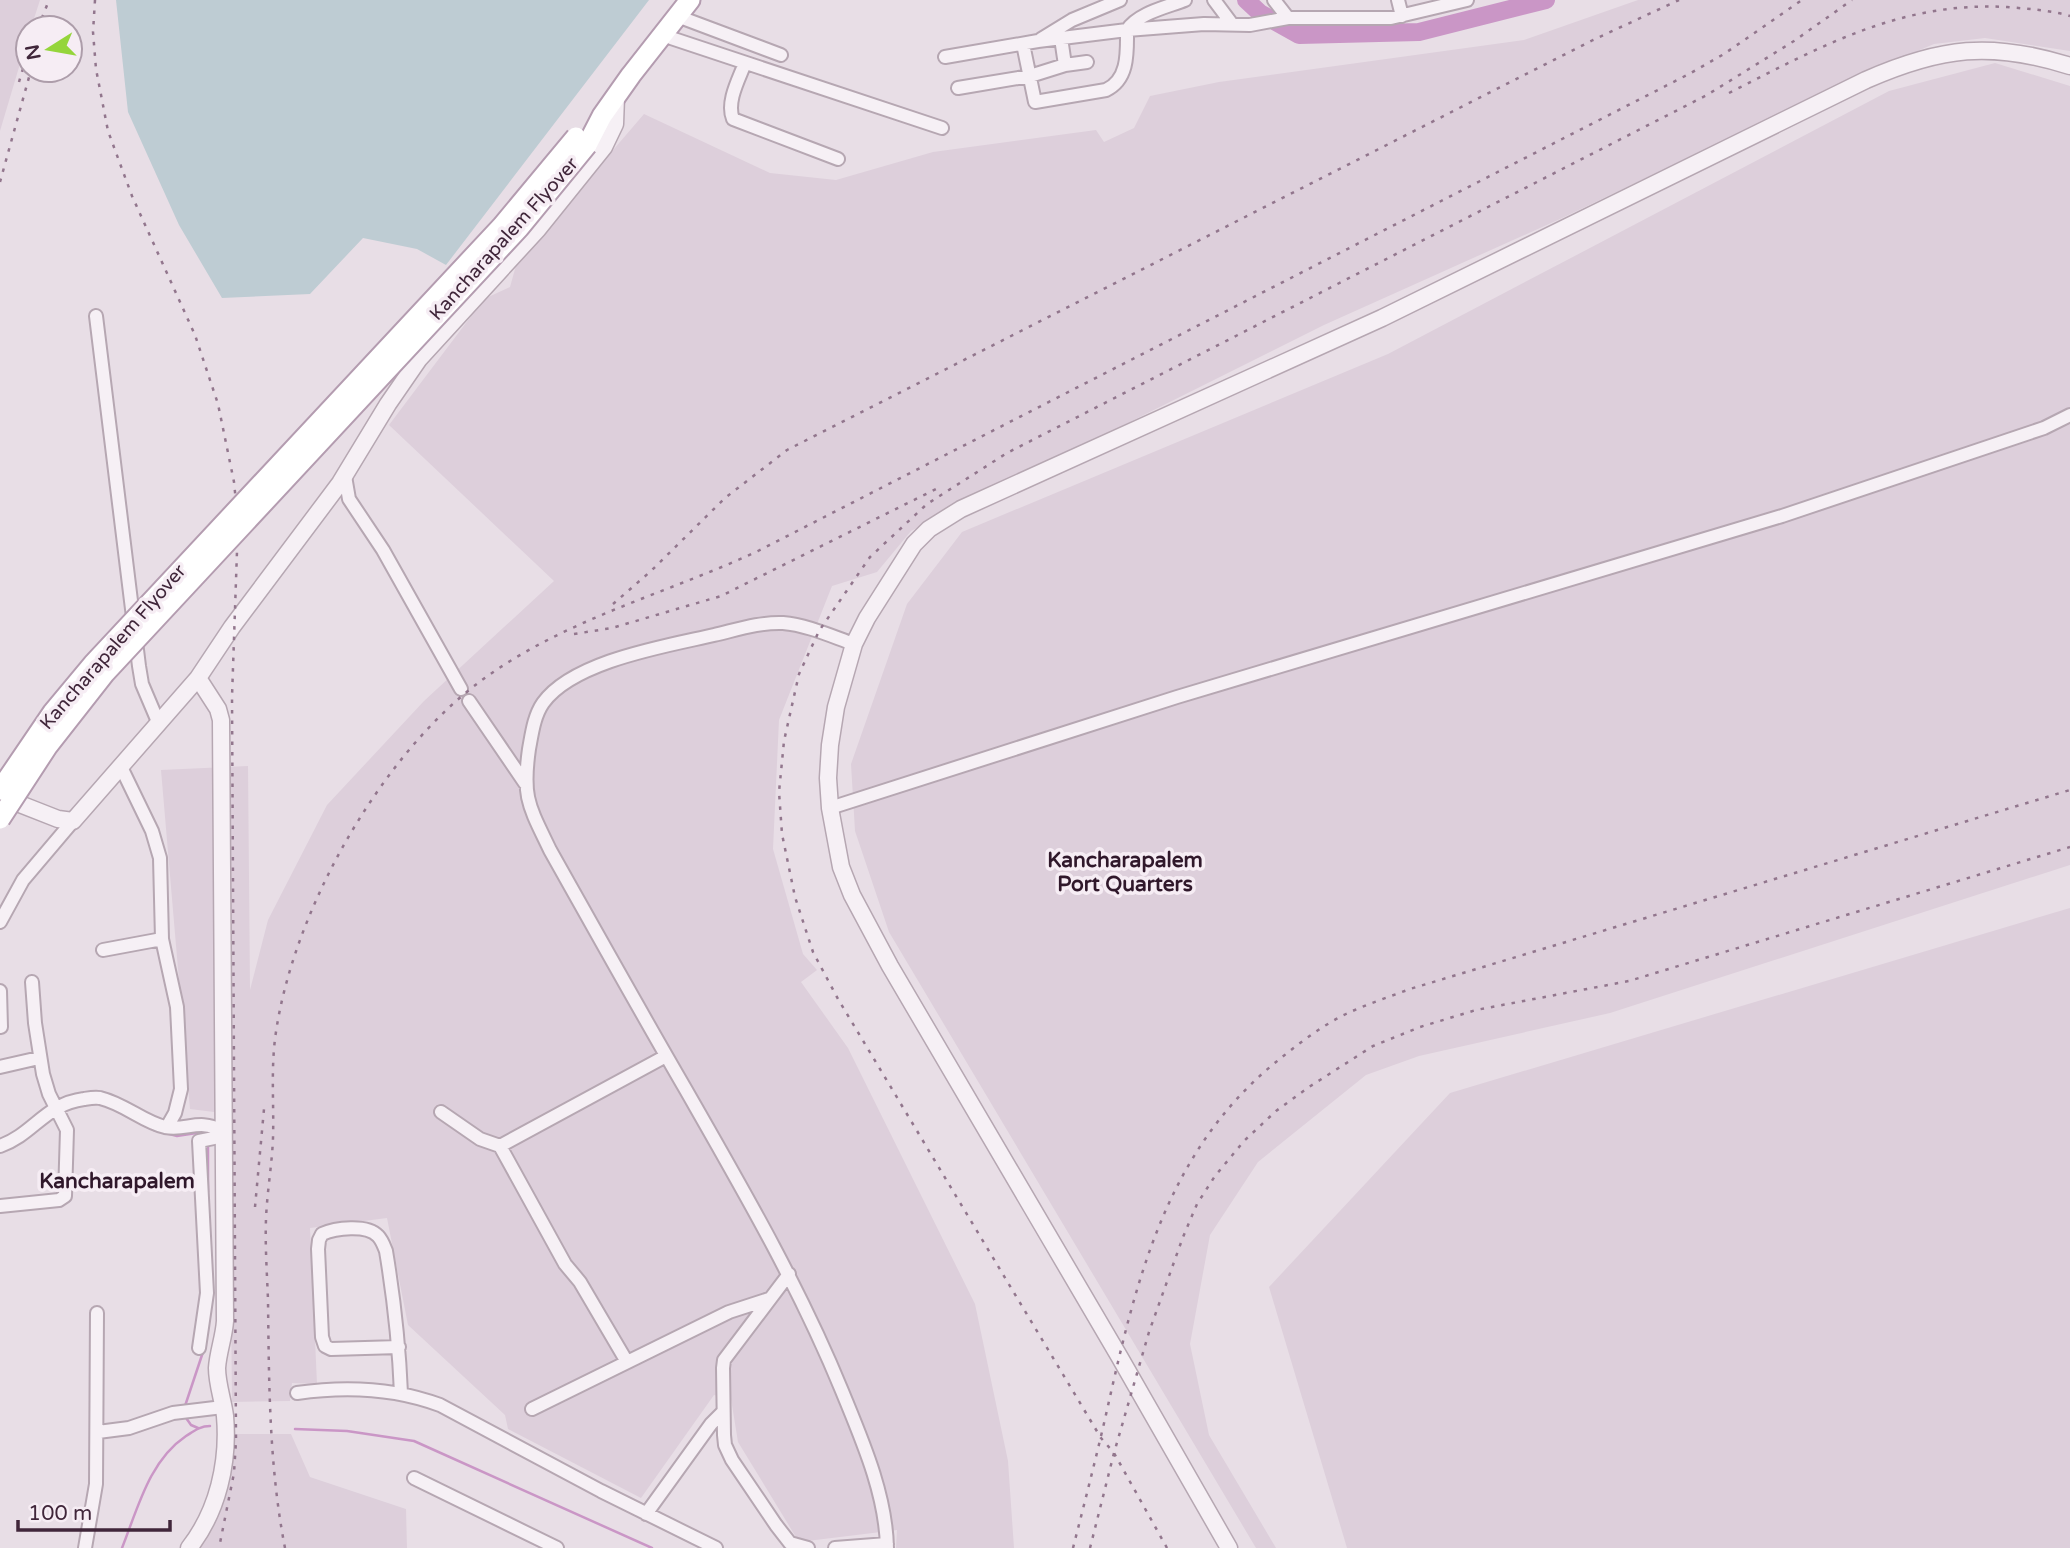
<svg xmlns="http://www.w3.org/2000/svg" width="2070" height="1548" font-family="'Varela Round',sans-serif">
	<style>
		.built { fill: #ddcfdb }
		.green { fill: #beccd3 }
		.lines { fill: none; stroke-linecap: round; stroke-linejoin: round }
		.stream { stroke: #ca96c6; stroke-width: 2.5 }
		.river { stroke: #ca96c6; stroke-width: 18 }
		.minor-casing { stroke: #b6a7b2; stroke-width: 16 }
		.tertiary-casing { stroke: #b6a7b2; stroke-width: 19 }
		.primary-casing { stroke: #b49cb0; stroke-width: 23 }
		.minor { stroke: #f6f0f5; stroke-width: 12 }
		.tertiary { stroke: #f6f0f5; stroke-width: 16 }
		.primary { stroke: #fff; stroke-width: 19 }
		.rail { stroke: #92768d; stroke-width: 2.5; stroke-dasharray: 3.5 7; stroke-linecap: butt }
		.primary-bridge-casing { stroke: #b49cb0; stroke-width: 23; stroke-linecap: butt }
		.primary-bridge { stroke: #fff; stroke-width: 19 }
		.labels { text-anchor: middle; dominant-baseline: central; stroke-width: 7; stroke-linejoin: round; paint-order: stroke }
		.street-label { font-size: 19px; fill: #40263a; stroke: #f6edf4 }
		.neighbourhood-label { font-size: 21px; font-weight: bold; fill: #30182b; stroke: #f6edf4 }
	</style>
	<rect width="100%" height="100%" fill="#e8dee6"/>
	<path class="built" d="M0,0H40L31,28H28V37L0,131Z
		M1638,0H2070V51L1985,38L1934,44L1865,73L1560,219L1324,325L911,531L877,572L832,586L779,720L773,849L803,954L817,970L801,982L848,1048L975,1304L1008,1461L1014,1548H896L897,1530L799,1542L738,1442L731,1399L714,1395L641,1498L508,1429L505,1415L408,1325L387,1218L310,1228L317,1384L292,1383L290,1401L232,1402L229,1107L214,1112L190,1109L161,770L248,766L250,990L268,920L327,805L424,701L554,581L389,425L484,299L510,287L517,262L644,114L770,173L836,180L933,152L1096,130L1104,142L1134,128L1150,96L1219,82L1524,40Z
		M1995,63L2070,86V865L1610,1013L1419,1056L1366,1075L1258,1162L1210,1235L1190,1344L1209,1435L1276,1548H1256L889,932L855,831L851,764L907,604L962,532L1388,354L1889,91Z
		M2070,908V1548H1347L1269,1287L1450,1093Z
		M231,1434H291L310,1477L406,1509L407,1548H198Z"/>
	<path class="green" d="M116,0H649L446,265L417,249L363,238L310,294L222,298L179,225L128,112Z"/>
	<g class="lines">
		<path class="stream" d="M111,1108L145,1126
			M154,1130L177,1136L203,1132L205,1134
			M208,1192V1143
			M185,1406L203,1352
			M184,1415L191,1425L198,1428
			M295,1429L347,1431L414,1441L652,1548
			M122,1548C138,1508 149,1461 186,1436C194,1431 200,1426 210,1426"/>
		<path class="river" d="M1246,0L1260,13L1299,35L1419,32L1546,0"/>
		<defs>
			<path id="minor" d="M1214,0L1232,24
				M1398,0L1402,16
				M1288,18H1391L1467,0
				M685,19L781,55
				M671,38L942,128
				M1061,38L1065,65
				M1041,39L1072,20L1120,0
				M1023,44L1035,102L1106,90C1129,79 1127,52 1127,30C1138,13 1167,7 1185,0
				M945,57L1038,41L1127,30L1204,24L1250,25L1288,18L1274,0
				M745,63C739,79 726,102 733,119L838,159
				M958,88L1030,76L1065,65L1087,62
				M96,316L139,666L142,684L159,724
				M345,476L349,499L383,550L461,689
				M854,644C831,636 807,625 783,623C760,622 736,630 714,635C666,646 573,661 543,703C534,716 532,733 529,749C522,798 529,806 550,850C595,930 640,1011 686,1090C742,1188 799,1286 842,1391C862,1440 886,1494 887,1548
				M469,701L525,783
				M121,767L152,831L160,858L162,939L177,1007L181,1089L175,1113L167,1127
				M830,808L1177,697L1782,516L2044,428L2070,415
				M0,922L23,880L73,821
				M103,950L162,939
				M0,991L1,1027
				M0,1067L39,1058
				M441,1112L480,1139L500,1146L666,1056
				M0,1146C34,1134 45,1104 84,1099C90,1098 95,1097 100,1098C125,1104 143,1122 165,1127C188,1131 198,1118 223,1131L214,1138L199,1141L207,1293L199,1348
				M500,1146L565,1264L580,1282L627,1362
				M0,1206L59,1200L65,1196L67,1130L49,1094L43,1074L35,1023L32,982
				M789,1274L724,1360L723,1368L724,1435L725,1445L732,1460L776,1525L790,1543L808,1548
				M399,1347L331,1349L325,1346L322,1337L318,1249L319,1240L322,1234C335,1228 367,1224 378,1236C382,1240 384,1246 386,1251C394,1299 399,1345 401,1393
				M297,1393C345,1386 394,1388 440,1405L601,1491L716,1548
				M532,1409L729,1312L769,1299
				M98,1432L129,1428L173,1413L223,1407
				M414,1478L557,1548
				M646,1514L711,1424L723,1412
				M85,1548L96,1484L97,1313
				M835,1548L887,1544"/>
			<path id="tertiary" d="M2,797L58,819L73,821L198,678L232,627L340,483L388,404L419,359L538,229L604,147L615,124L616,97
				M189,1548C218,1511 229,1462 225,1416C223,1400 217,1384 217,1368C218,1352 224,1337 225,1321L221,720L218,709L198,678
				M1229,1548L1119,1356L890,966L852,895L841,867L830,808L828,778L830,745L836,707L854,644L867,618L914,544L929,529L961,509L1382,318L1866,80C1941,47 1991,41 2070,66"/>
			<path id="primary" d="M587,145L602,116L631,75L690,0"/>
		</defs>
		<use href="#minor" class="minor-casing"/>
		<use href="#tertiary" class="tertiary-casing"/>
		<use href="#primary" class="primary-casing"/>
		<use href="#minor" class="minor"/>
		<use href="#tertiary" class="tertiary"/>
		<use href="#primary" class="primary"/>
		<path class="rail" d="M95,0L93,32L96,69L108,131L132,196L195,335L218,404L234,482L238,522L232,697L236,1441L234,1473L219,1548
			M38,28L49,0
			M19,82L28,52
			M1729,93C1820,47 1901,1 2007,7C2029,9 2049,10 2070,16
			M0,182L31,70
			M613,604L651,571L725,498L787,450L1593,40L1679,0
			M574,634L612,628L721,596L936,489
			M255,1207L264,1109
			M285,1548C269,1466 269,1383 268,1300C267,1273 265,1246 266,1219C267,1192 272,1165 273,1138C274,1105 271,1072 275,1039C291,914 380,755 482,680C565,619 666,594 758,551L1689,74L1724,54L1802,0
			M1073,1548C1084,1505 1095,1462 1105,1419C1135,1285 1164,1153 1276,1062C1297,1045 1321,1026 1346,1014C1367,1004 1389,997 1410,989L2070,790
			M1090,1548L1114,1453L1149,1332L1183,1237L1197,1204L1215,1176L1244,1141L1276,1111L1309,1087L1373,1046L1420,1027L1476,1010L1629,981L2070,847
			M1167,1548L1114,1453L1101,1438L838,999L813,952L795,897L782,834L779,792L784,741L799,674L819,631L870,557L927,504L1007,453L1707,95L1794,41L1852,0"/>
		<defs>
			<path id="primary-bridge" d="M0,790L53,712L93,664L502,226L576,137
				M0,819L47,747L105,673L519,228L587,145"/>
		</defs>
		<use href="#primary-bridge" class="primary-bridge-casing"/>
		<use href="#primary-bridge" class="primary-bridge"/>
	</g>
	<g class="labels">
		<g class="street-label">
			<text transform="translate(504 239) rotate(-48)">Kancharapalem Flyover</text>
			<text transform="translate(113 647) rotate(-49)">Kancharapalem Flyover</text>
		</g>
		<g class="neighbourhood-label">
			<text x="1125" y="860">Kancharapalem<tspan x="1125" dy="24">Port Quarters</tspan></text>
			<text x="117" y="1181">Kancharapalem</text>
		</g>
	</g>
	<g transform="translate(49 49) rotate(259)"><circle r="33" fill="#f6edf4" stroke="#ad9daa" stroke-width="2"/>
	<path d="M0-5L12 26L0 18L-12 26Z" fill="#95d53b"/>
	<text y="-10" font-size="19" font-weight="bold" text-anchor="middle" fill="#40263a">N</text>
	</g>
	<path d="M18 1520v10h152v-10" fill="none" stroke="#40263a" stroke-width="3.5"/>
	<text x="28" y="1520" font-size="21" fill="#40263a" stroke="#f6edf4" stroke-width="5" paint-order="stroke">100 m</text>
</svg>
